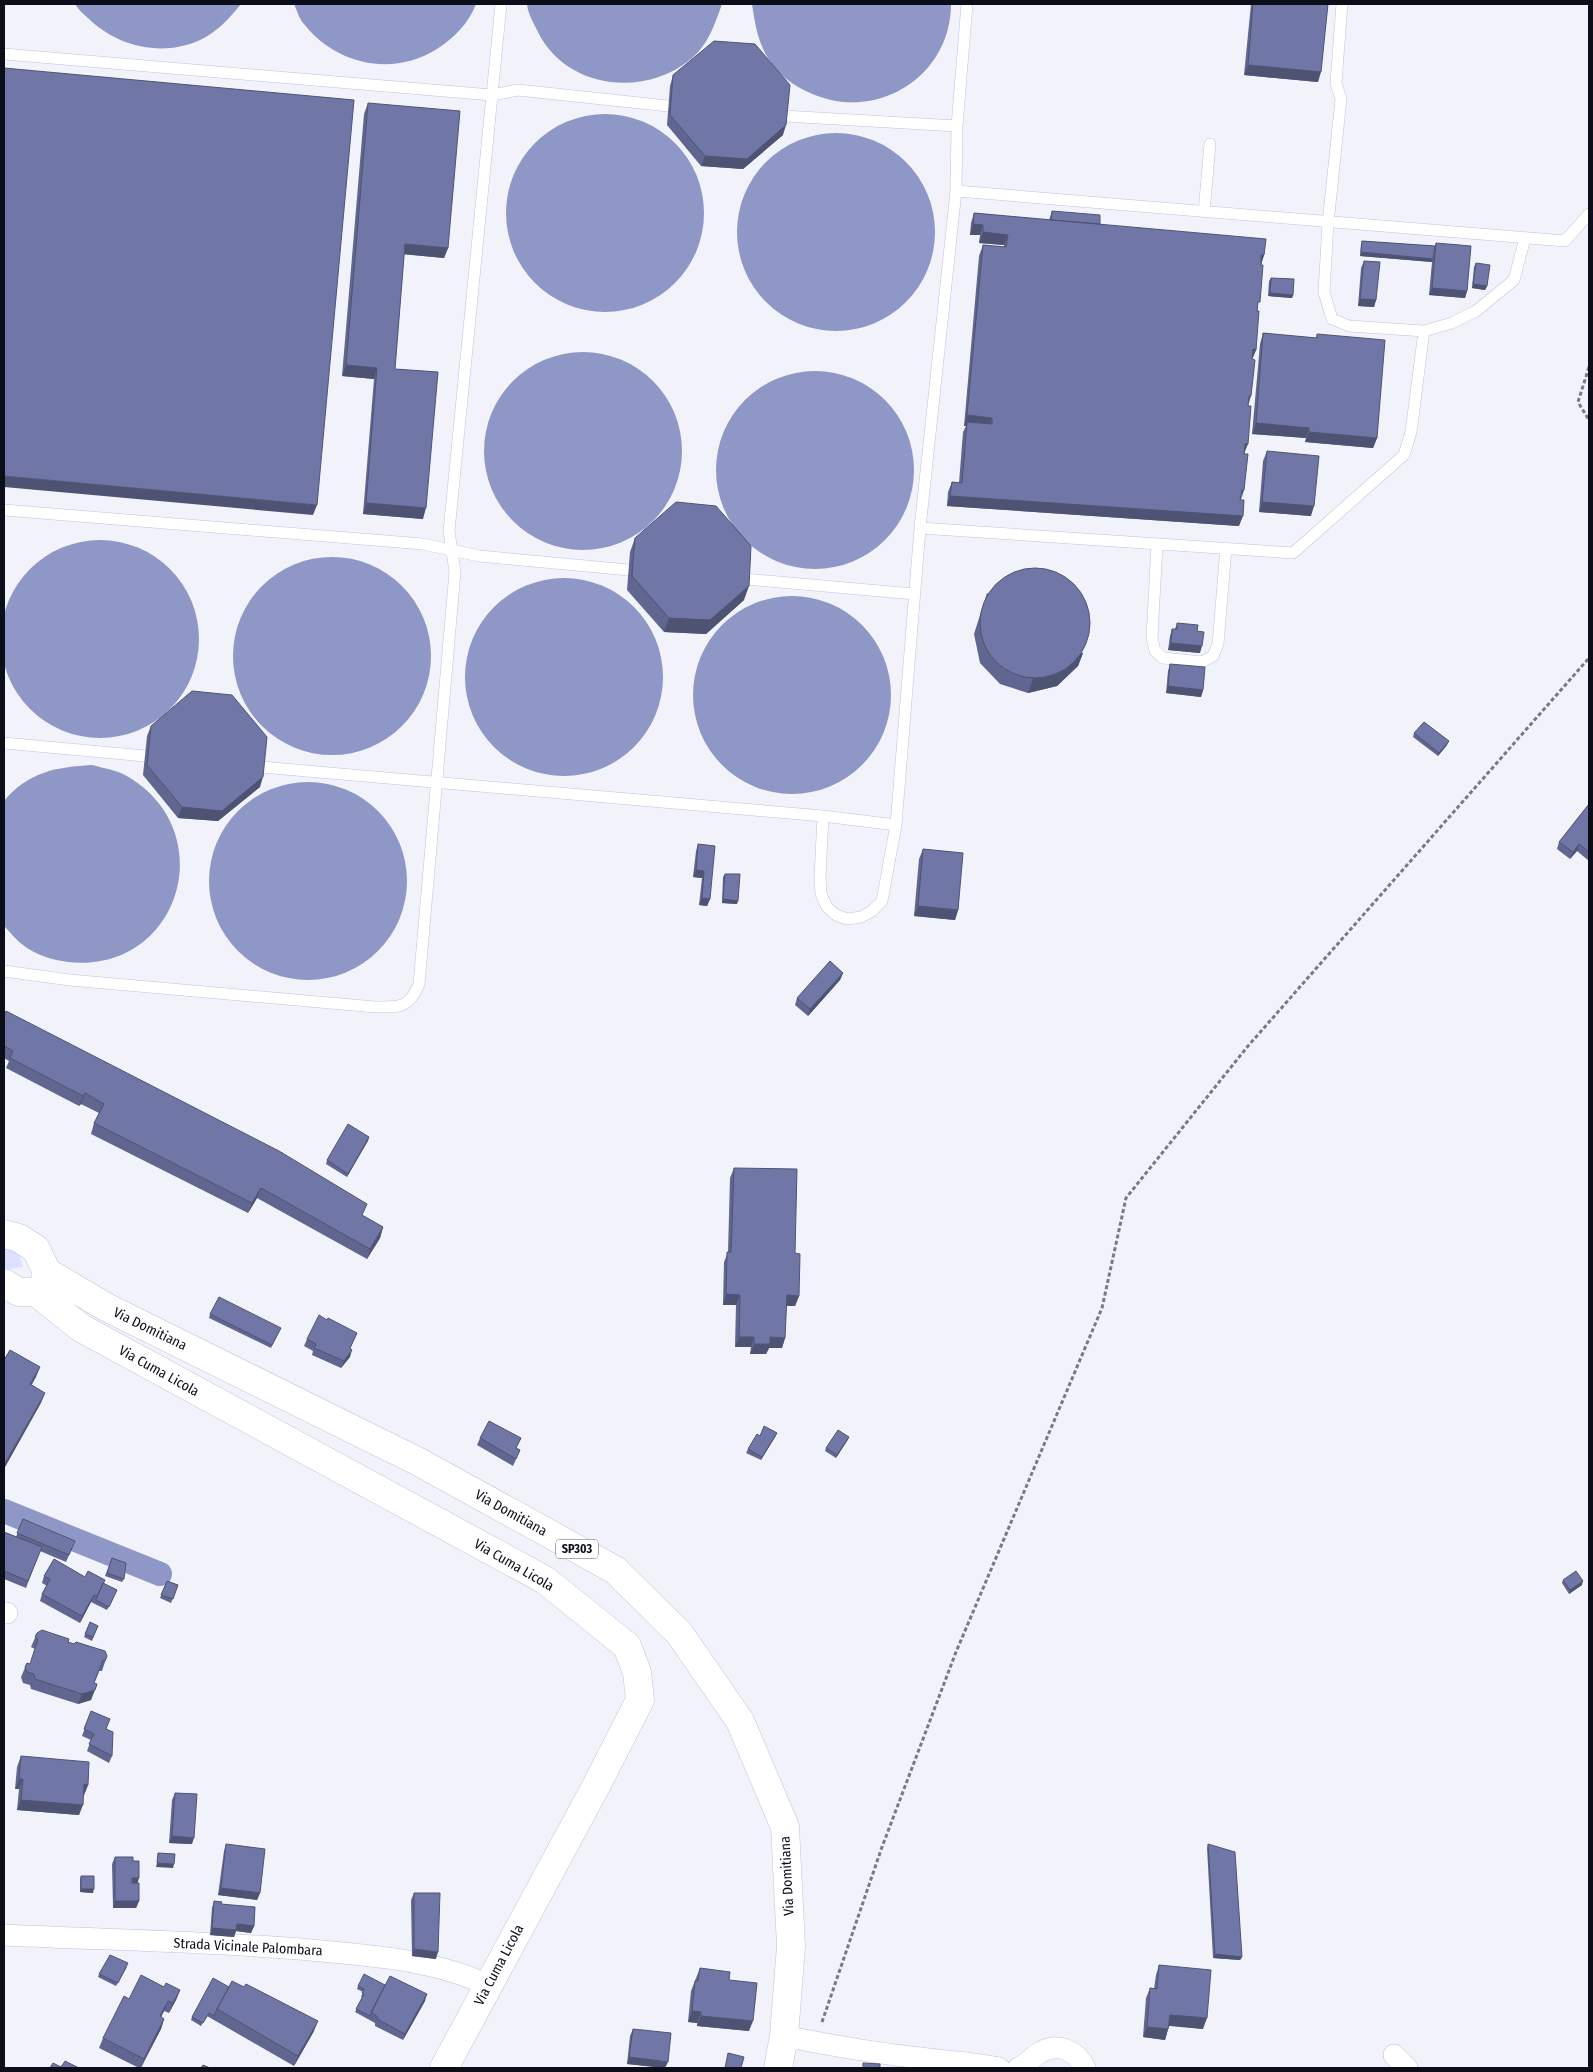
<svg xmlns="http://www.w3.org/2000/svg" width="1593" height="2072" font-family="'Fira Sans Condensed',sans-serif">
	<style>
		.green { fill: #dce1ff }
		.water { fill: #8f97c7 }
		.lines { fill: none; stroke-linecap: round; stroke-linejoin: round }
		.canal { stroke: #8f97c7; stroke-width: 24 }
		.service-casing { stroke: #bcc2e5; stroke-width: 12 }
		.minor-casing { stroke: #bcc2e5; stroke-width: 22 }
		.tertiary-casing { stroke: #bcc2e5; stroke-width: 29 }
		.primary-casing { stroke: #bcc2e5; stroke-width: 29 }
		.path { stroke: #787982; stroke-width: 3; stroke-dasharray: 4 2.5; stroke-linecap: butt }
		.service { stroke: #fff; stroke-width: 11 }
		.minor { stroke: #fff; stroke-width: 21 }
		.tertiary { stroke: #fff; stroke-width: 28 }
		.primary { stroke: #fff; stroke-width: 28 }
		.wall { fill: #60668f }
		.shaded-wall { fill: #4e5374 }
		.building { fill: #7077a6; stroke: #4e5374 }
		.labels { text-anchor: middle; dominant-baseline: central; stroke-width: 4.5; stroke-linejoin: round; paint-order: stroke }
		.shield { fill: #fff; stroke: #54565d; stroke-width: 1 }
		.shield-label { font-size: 12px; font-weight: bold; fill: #0b0d18 }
		.street-label { font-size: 14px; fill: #0b0d18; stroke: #fff }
	</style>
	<rect width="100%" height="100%" fill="#f2f3fa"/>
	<path class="green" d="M4,1243L19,1254L23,1267L4,1270Z"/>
	<path class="water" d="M75,4H241C229,19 216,33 198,41C160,57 116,46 88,18C83,14 78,9 75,4Z
		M294,4H476C469,23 454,38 437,49C393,77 336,65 304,24C299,19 297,10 294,4Z
		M527,4H722C715,24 708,45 691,59C644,98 566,89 538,32C533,22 528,14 527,4Z
		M752,4H951C951,78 874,124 808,92C794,86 779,75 770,61C758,44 755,24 752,4Z
		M506 213a99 99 0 1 1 198 0a99 99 0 1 1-198 0Z
		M737 232a99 99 0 1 1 198 0a99 99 0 1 1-198 0Z
		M484 451a99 99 0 1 1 198 0a99 99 0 1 1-198 0Z
		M716 470a99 99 0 1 1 198 0a99 99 0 1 1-198 0Z
		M1 639a99 99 0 1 1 198 0a99 99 0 1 1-198 0Z
		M233 656a99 99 0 1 1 198 0a99 99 0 1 1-198 0Z
		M465 677a99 99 0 1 1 198 0a99 99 0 1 1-198 0Z
		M693 695a99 99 0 1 1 198 0a99 99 0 1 1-198 0Z
		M92,765C103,768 116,770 125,775C223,829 181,974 68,962C53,960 35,955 23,945C16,940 10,932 4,926V801C28,772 56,767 92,765Z
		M209 881a99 99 0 1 1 198 0a99 99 0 1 1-198 0Z"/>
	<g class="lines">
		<path class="canal" d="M4,1511L160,1574"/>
		<defs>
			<path id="service" d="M1342,4L1336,83L1341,99L1328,223L1324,292L1332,319L1349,326L1424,331L1452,323L1476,311L1514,280L1525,238
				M4,54L492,95L518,90L668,106
				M784,116L957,126
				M956,191L1565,241L1589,214
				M1204,212L1210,144
				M4,510L423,544L479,556L629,570
				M920,528L1293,553L1404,455L1411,432L1424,331
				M1157,544L1152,638L1155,651L1163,658L1202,662L1213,656L1218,644L1226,548
				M745,579L914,594
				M4,743L145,756
				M261,767L823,816L896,825
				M823,816L820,877L821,894L827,907L836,915L847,919L861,917L872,911L882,901L896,825L920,528L956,191L957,126L967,4
				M4,971L70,980L375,1007C399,1007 409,1009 419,984L455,572L449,531L501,4"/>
			<path id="minor" d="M4,1613H7
				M4,1935C106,1940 209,1941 311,1950C371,1956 433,1959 488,1985
				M784,2036C829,2045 874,2053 920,2058C948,2062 971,2062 999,2068
				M1394,2055L1407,2068
				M1018,2068C1027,2065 1033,2056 1041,2052C1058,2042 1077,2051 1085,2068"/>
			<path id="tertiary" d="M36,1292L81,1328L545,1580L627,1646L637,1672L640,1700L595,1788L444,2068"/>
			<path id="primary" d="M4,1234L19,1238L36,1249L47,1272L106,1307L419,1462L615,1570L679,1633L740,1721L785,1827L791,1946L784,2036L778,2068
				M4,1283L19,1292H36L44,1285L47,1272"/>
		</defs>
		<use href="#service" class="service-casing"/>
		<use href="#minor" class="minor-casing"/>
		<use href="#tertiary" class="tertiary-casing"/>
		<use href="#primary" class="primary-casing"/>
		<path class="path" d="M1589,367L1578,402L1589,420
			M822,2022L882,1847L956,1652L1102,1308L1126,1198L1248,1046L1589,658"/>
		<use href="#service" class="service"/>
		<use href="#minor" class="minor"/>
		<use href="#tertiary" class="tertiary"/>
		<use href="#primary" class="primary"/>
	</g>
	<path class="wall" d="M1251,4H1328L1318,82L1244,75Z
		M673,75L783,135L743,169L701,166L667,125L670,86Z
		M368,103L448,248L444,258L404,254L395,369L423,519L363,514L374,379L342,376L364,114Z
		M1052,211L1100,224L1264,255L1261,265L1257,311L1256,350L1252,359L1251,396L1248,406L1239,526L947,506L948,492L952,482L959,483L963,432L966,426H964L979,256L983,245L1004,247V245L979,243L980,235H970L971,223L974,213L1049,220Z
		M1362,241L1435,246L1436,243L1467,291L1465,298L1429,295L1432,262L1360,256L1361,244Z
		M1364,261L1376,300L1374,307L1358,306L1361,268Z
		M1476,263L1487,286L1485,290L1472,288L1474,267Z
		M1271,278L1293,295L1292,298L1268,296L1269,281Z
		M1263,333L1316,338L1317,334L1377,438L1373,448L1305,442L1306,438L1252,434L1260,344Z
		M1267,451L1311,516L1259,512L1263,461Z
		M635,538L744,600L706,634L664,632L627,590L630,552Z
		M987,593L1083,653L1078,666L1057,686L1028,693L1000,684L980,663L974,634Z
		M1177,623L1197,631L1200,653L1168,650L1170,636L1172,629H1175Z
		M1170,664L1203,690L1201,697L1166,693L1168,671Z
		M151,726L260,787L218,821L178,818L143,775L147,736Z
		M1414,733L1447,745L1438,756L1413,737Z
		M1589,804V861L1577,851L1570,859L1557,849L1559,842Z
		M698,844L710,899L707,906L699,905L702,878L693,877L696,851Z
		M923,849L958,910L955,920L914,916L919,859Z
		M725,874L737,904L722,903L723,877Z
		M843,973L840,980L808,1016L795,1005L797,998Z
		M4,1016L383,1227L380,1238L367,1259L257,1198L248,1213L91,1134L94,1123L99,1113L81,1104L79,1106L6,1068L9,1061L4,1058Z
		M369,1137L347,1177L326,1164L327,1160Z
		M734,1168L795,1253L799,1296L795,1306H786L785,1338L782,1348H769L766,1354H750L751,1347H735L736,1305H723L724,1262L728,1252L730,1178Z
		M210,1314L281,1328L271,1348L209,1318Z
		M357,1333L350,1349V1357L341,1368L312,1355L313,1351L304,1346L307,1339Z
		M777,1433L775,1437L761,1460L746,1453L748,1449Z
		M849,1437L847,1441L836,1458L825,1451L826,1448Z
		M480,1438H521L516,1448L520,1450L513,1466L477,1445Z
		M23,1519L72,1548L66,1562L40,1551L26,1588L4,1579V1532L16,1537Z
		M112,1558L124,1579L122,1582L105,1576Z
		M44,1576L85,1577L103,1583L117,1590L107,1610L91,1602L80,1623L40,1601L42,1594L47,1586L42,1583Z
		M1563,1580L1582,1585L1569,1594L1562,1583Z
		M167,1581L178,1585L171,1603L160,1598Z
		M90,1622L98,1626L92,1641L84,1637Z
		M37,1633L68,1642L107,1656L102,1671H99L94,1683L91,1700L78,1704L31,1689L30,1685L23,1683L21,1677L27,1663L30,1664L35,1649L31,1647Z
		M91,1711L107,1729L112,1756L109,1763L87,1751L91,1740L82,1736Z
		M21,1756L88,1785L84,1795H83L79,1815L17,1810L19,1789H15L17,1767Z
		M175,1793L192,1844L169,1843L172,1800Z
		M226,1844L260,1893L257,1900L218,1895L224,1851Z
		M1208,1844L1242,1957L1240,1960L1213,1958L1207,1848Z
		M115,1857L133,1861L138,1883L139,1901L136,1908H113L112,1864Z
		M81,1876L93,1893L80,1892V1879Z
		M414,1893L436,1959L412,1956L411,1900Z
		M214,1901L221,1904L254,1926L251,1933L236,1931L234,1937L210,1935L212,1908Z
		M1159,1965L1203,2029L1169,2026L1165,2040L1143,2037L1146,1998L1150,1988L1154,1989L1156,1975Z
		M127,1967L116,1986L98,1977L99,1974Z
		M700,1968L729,1980L749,2031L697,2026V2023L688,2022L691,1991Z
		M385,1985L425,2001L403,2040L375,2026V2023L355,2012L363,1997H361L363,1992L357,1989L358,1986Z
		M164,1987L180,1990L176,2000L169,2013L164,2011L161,2017L164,2019L161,2029L141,2068H139L99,2048L103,2038L129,1999Z
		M229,1987L314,2031L294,2066L207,2016L201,2026L191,2020L192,2017Z
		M633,2029L665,2068L627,2064L630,2036Z"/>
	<path class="shaded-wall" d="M1248,65L1321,72L1318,82L1244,75Z
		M786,125L783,135L743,169L701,166L705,156Z
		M973,224L983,225L980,235H970Z
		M983,232L1008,235L1004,245L979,243Z
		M405,244L448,248L444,258L401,254Z
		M1361,252L1433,259L1432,262L1360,256Z
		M1261,255H1264L1261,265Z
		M1473,284L1487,286L1485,290L1472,288Z
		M1432,288L1467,291L1465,298L1429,295Z
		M1270,293L1293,295L1292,298L1268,296Z
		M1360,299L1376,300L1374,307L1358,306Z
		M1253,349L1256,350L1252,360Z
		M346,365L377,368L374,379L342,376Z
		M967,415L992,418L989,428L967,422L966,426H964Z
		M1256,423L1309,428L1306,438L1252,434Z
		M1309,432L1377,438L1373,448L1305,442Z
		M1245,444H1248L1244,454Z
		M4,476L317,505L313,515L4,487Z
		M1242,490H1244L1241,500Z
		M950,496L1243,516L1239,526L947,506Z
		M1262,502L1314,506L1311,516L1259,512Z
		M366,503L426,508L423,519L363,514Z
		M749,586L744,600L706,634L664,632L669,618Z
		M1171,643L1202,646L1200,653L1168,650Z
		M1083,653L1078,666L1057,686L1028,693L1033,679Z
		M1168,686L1203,690L1201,697L1166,693Z
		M1449,741L1447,745L1438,756L1439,753Z
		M263,777L260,787L218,821L178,818L182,807Z
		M1579,844L1577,851L1570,859L1573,852Z
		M696,870L704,871L702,878L693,877Z
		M702,898L710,899L707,906L699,905Z
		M723,899L738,901L737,904L722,903Z
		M918,906L958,910L955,920L914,916Z
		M843,973L840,980L808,1016L810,1009Z
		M85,1093L81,1104L79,1106L83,1096Z
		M369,1137L368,1141L347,1177L348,1174Z
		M261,1188L257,1198L248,1213L252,1203Z
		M383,1227L380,1238L367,1259L370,1249Z
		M726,1294L740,1295L736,1305H723Z
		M787,1295L799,1296L795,1306H783Z
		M739,1337H754L751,1347H735Z
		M770,1337L785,1338L782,1348H769L766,1354H750L754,1344Z
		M352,1350L350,1357L341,1368L344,1361Z
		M40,1367L36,1377L26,1395L30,1384Z
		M45,1393L41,1403L4,1469V1465Z
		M777,1433L775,1437L761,1460L762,1457Z
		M849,1437L847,1441L836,1458L837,1455Z
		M1583,1581L1582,1585L1569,1594L1570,1590Z
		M94,1595L91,1602L80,1623L82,1616Z
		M95,1690L91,1700L78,1704L82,1694Z
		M19,1779H23L19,1789H15Z
		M84,1784L88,1785L84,1795H80Z
		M21,1800L83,1805L79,1815L17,1810Z
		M172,1836L194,1838L192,1844L169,1843Z
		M157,1863L174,1864L173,1868L156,1867Z
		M132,1878H139L137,1885H129Z
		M221,1888L260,1893L257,1900L218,1895Z
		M81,1889H94L93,1893L80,1892Z
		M115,1901H139L136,1908H113Z
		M237,1924L254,1926L251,1933L236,1931L234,1937L210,1935L212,1928Z
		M414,1949L438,1952L436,1959L412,1956Z
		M1215,1954L1242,1957L1240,1960L1213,1958Z
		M180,1990L176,2000L169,2013L173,2003Z
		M427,1994L425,2001L403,2040L405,2034Z
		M168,2001L164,2011L156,2027L160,2016Z
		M692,2011L701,2012L697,2023L688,2022Z
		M1170,2015L1207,2018L1203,2029L1166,2025Z
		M701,2016L753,2021L749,2031L697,2026Z
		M164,2019L161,2029L140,2068L144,2059Z
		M318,2021L314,2031L294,2066L298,2056Z
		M1147,2027L1168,2029L1165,2040L1143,2037Z
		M629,2057L668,2062L665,2068L627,2064Z"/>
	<path class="building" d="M1253,4H1328L1321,72L1248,65Z
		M714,41L755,44L790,85L786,125L747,159L705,156L670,115L673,75Z
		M4,68L354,100L317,505L4,476Z
		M368,103L460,111L448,248L405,244L395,369L438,372L426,508L366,503L377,368L346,365Z
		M1052,211L1100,215V224L1051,220Z
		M974,213L1266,239L1264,255H1261V265H1263L1260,302H1258L1257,311H1259L1256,350L1253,349L1252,359L1255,360L1251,396H1249L1248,406H1251L1248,444H1245L1244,454H1248L1244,490H1242L1240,500H1244L1243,516L950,496L952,482L962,483L967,422L992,424V418L967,415L983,245L1006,247L1008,235L983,232V225L973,224Z
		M1362,241L1435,246L1433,259L1361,252Z
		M1436,243L1471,246L1467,291L1432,288Z
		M1364,261L1380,262L1376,300L1360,299Z
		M1476,263L1490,265L1487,286L1473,284Z
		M1271,278L1294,279L1293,295L1270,293Z
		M1263,333L1317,338V334L1385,340L1377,438L1309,432V428L1256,423Z
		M1267,451L1319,456L1314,506L1262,502Z
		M676,502L716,506L751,546L749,586L710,620L669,618L632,576L635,538Z
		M980 623a55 55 0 1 1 110 0a55 55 0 1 1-110 0Z
		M1177,623L1198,625L1197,631L1204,632L1202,646L1171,643L1172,629H1177Z
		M1170,664L1205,667L1203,690L1168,686Z
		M192,691L232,695L267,737L263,777L222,811L182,807L147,765L151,726Z
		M1424,722L1449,741L1439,753L1414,733Z
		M1589,804V852L1579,844L1573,852L1559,842Z
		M698,844L715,846L710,899L702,898L704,871L696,870Z
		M923,849L963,853L958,910L918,906Z
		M725,874H740L738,901L723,899Z
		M830,961L843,973L810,1009L797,998Z
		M6,1011L279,1151L367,1204L362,1215L383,1227L370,1249L261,1188L252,1203L94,1123L104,1104L85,1093L83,1096L10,1058L13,1051L4,1046V1016Z
		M348,1124L369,1137L348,1174L327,1160Z
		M734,1168L797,1169L795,1253L800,1254L799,1296L787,1295L785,1338L770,1337V1344H754V1337H739L740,1295L726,1294L727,1252H731Z
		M219,1297L281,1328L272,1345L210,1314Z
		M319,1315L327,1320L328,1318L357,1333L350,1348L352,1350L344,1361L314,1348L316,1344L307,1339Z
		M10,1350L40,1367L30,1384L45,1393L4,1465V1360Z
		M489,1421L521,1438L516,1448L520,1450L516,1459L480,1438Z
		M764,1426L777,1433L762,1457L748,1449L757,1434L760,1436Z
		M838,1430L849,1437L837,1455L826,1448Z
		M23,1519L75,1541L69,1555L17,1533Z
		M4,1532L42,1547L28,1581L4,1571Z
		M112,1558L126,1563L124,1579L107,1573Z
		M54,1559L85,1577L88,1571L105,1580L97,1596L94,1595L82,1616L42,1594L50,1579L44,1576Z
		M1576,1571L1583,1581L1570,1590L1563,1580Z
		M167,1581L178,1585L173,1599L161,1595Z
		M103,1583L117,1590L109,1607L96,1600Z
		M90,1622L98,1626L93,1637L85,1634Z
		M42,1630L69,1639L68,1642L74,1644L76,1642L105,1651L107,1656L105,1661L103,1660L94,1683L97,1684L95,1690L82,1694L35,1679L34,1674L27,1672L25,1667L27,1663L30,1664L38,1639L35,1637L37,1633Z
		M91,1711L110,1719L106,1729L113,1732L112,1756L89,1744L94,1734L84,1729Z
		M21,1756L89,1762L88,1785L84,1784L83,1805L21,1800L23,1779H19Z
		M175,1793L197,1794L194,1838L172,1836Z
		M226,1844L265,1849L260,1893L221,1888Z
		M1208,1844L1235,1852L1242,1957L1215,1954Z
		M158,1853L175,1854L174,1864L157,1863Z
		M115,1857H133V1861H139V1878H132V1883H139V1901H115Z
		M81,1876H94V1889H81Z
		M414,1893H440L438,1952L414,1949Z
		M214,1901L222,1902L221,1904L255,1907L254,1926L237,1924L236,1930L212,1928Z
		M110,1955L128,1963L118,1983L99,1974Z
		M1159,1965L1211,1970L1207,2018L1170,2015L1168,2029L1147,2027L1150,1988L1157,1989Z
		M700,1968L730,1972L729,1980L757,1983L753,2021L701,2016V2012L692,2011L695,1981H698Z
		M364,1974L385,1985L370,2016L356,2009L364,1994L362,1993L364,1989L358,1986Z
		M141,1975L164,1987L166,1983L180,1990L173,2003L168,2001L160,2016L164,2019L144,2059L103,2038L124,1996L129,1999Z
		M390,1976L427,1994L405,2034L377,2019L378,2017L371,2012Z
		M213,1978L229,1987L217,2009L214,2016L209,2013L203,2023L192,2017Z
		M232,1981L244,1987L246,1984L318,2021L298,2056L217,2009Z
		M633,2029L671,2033L668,2062L629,2057Z
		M728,2053L744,2057L741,2068H725Z
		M65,2061L79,2068H50L53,2063L61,2067Z
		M863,2063L880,2064V2068H863Z
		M203,2065L210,2068H201Z"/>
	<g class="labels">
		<rect class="shield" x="556" y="1539.5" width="42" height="19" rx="4"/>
		<g class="shield-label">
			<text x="577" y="1549">SP303</text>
		</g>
		<g class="street-label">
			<text transform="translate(150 1329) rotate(26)">Via Domitiana</text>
			<text transform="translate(159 1371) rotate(29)">Via Cuma Licola</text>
			<text transform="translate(511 1513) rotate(29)">Via Domitiana</text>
			<text transform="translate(514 1565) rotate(30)">Via Cuma Licola</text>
			<text transform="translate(787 1876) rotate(-93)">Via Domitiana</text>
			<text transform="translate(248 1947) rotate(3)">Strada Vicinale Palombara</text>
			<text transform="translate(499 1965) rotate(-62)">Via Cuma Licola</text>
		</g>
	</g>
	<rect width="1593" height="2072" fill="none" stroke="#0b0d18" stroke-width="10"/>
</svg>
